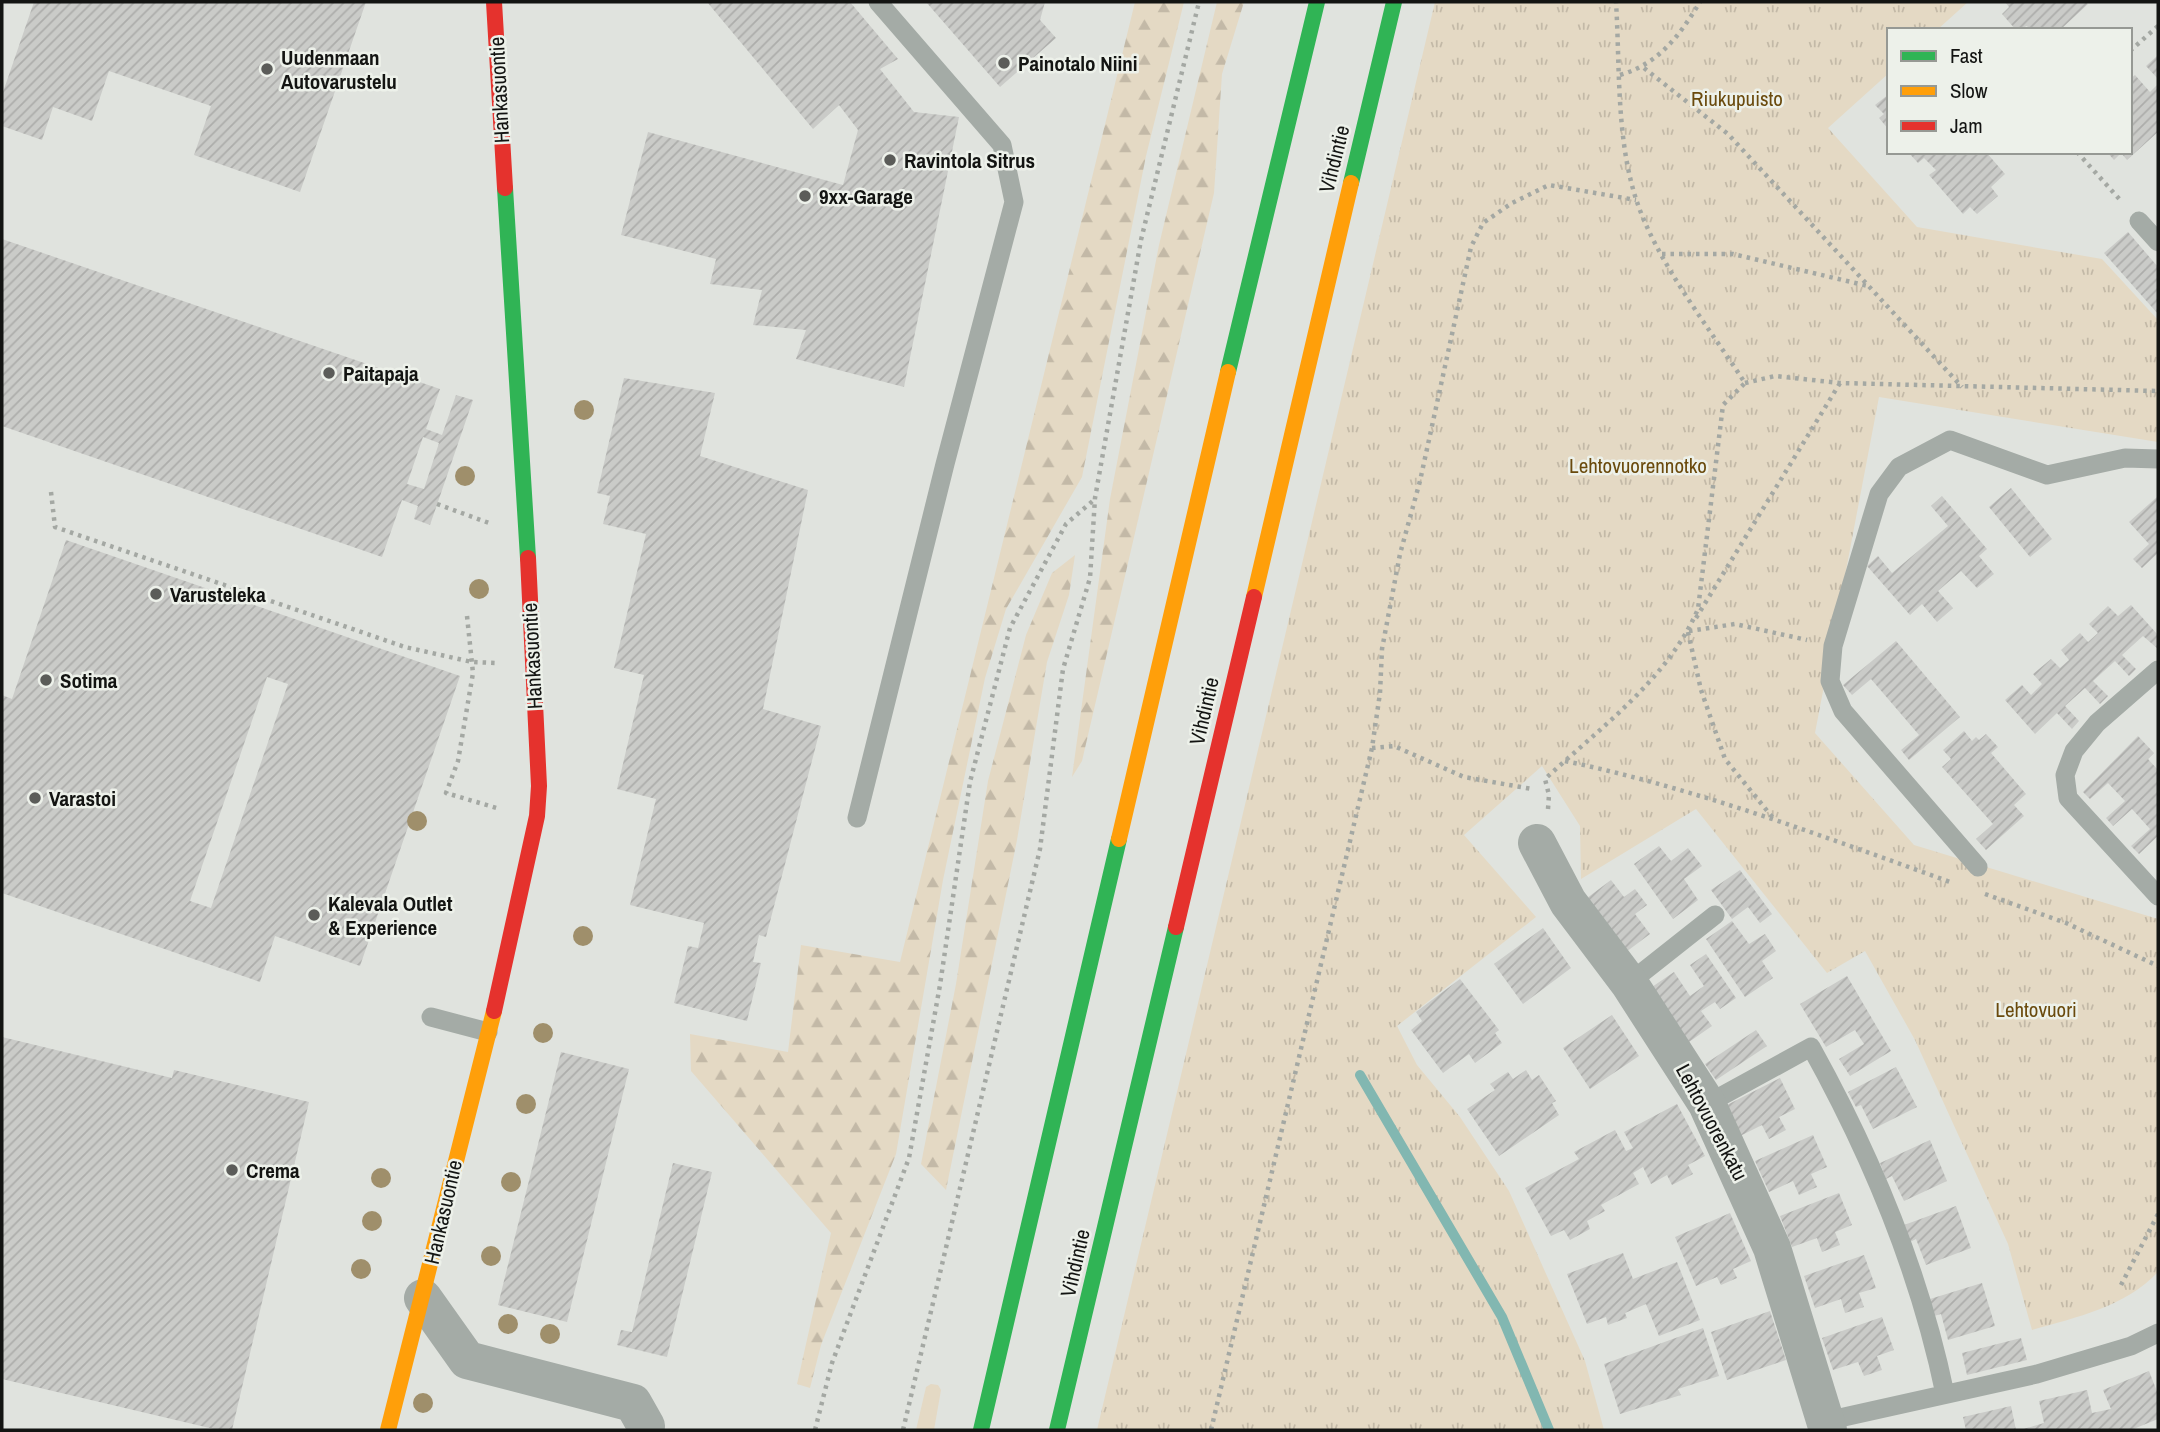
<svg xmlns="http://www.w3.org/2000/svg" width="2160" height="1432" font-family="'Archivo Narrow',sans-serif">
	<style>
		.grass { fill: #e4d9c4 }
		.forest { fill: url(#forest-firs) }
		.park { fill: url(#park-tufts) }
		.lines { fill: none; stroke-linecap: round; stroke-linejoin: round }
		.stream { stroke: #82b7b1; stroke-width: 10 }
		.building { fill: url(#building-hatch); fill-rule: evenodd }
		.path { stroke: #a4a8a3; stroke-width: 4.5; stroke-dasharray: 3.5 5; stroke-linecap: butt }
		.lane { stroke: #a4aba6; stroke-width: 19 }
		.street { stroke: #a4aba6; stroke-width: 38 }
		.fast { stroke: #30b455; stroke-width: 16 }
		.slow { stroke: #ff9f0a; stroke-width: 16 }
		.jam { stroke: #e5322d; stroke-width: 16 }
		.tree { fill: #9f8f6b }
		.poi-dot { fill: #5b5c59; stroke: #edf1ea; stroke-width: 2.5 }
		.labels { text-anchor: middle; dominant-baseline: central; stroke-width: 5; stroke-linejoin: round; paint-order: stroke }
		.poi-label { font-size: 21px; font-weight: bold; fill: #131412; stroke: #edf1ea; text-anchor: start }
		.street-label { font-size: 21px; fill: #131412; stroke: #edf1ea }
		.park-label { font-size: 21px; fill: #6a4a0d; stroke: #edf1ea }
	</style>
	<defs>
		<pattern id="forest-firs" width="22" height="20" patternUnits="userSpaceOnUse" patternTransform="scale(1.75)"><rect width="22" height="20" fill="#e4d9c4"/><path d="M5 1l3.5 6h-7zM16 11l3.5 6h-7z" fill="#c3b9a7"/></pattern>
		<pattern id="park-tufts" width="24" height="20" patternUnits="userSpaceOnUse" patternTransform="scale(1.75)"><rect width="24" height="20" fill="#e4d9c4"/><path d="M3 7l-1-3M5 7V3M7 7l1-3M15 17l-1-3M17 17v-4M19 17l1-3" fill="none" stroke="#c3b9a7"/></pattern>
		<pattern id="building-hatch" width="6" height="6" patternUnits="userSpaceOnUse" patternTransform="scale(1.75)"><rect width="6" height="6" fill="#cacbc8"/><path d="M-1 1l2-2M0 6l6-6M5 7l2-2" fill="none" stroke="#adadab"/></pattern>
	</defs>
	<rect width="100%" height="100%" fill="#e0e3de"/>
	<path class="grass" d="M931,1384L938,1385L941,1390L934,1430H916L926,1387Z"/>
	<path class="forest" d="M1135,2H1184L1146,156L1082,477L1006,609L985,678L943,880L896,1154L821,1345L810,1388L797,1384L831,1233L691,1071L690,1034L788,1052L801,945L900,962Z
		M1217,2H1244L1222,74L1214,193L1082,761L1072,777L1110,499L1159,245Z
		M1075,555L1069,595L1047,662L1017,840L946,1190L921,1164L956,984L988,781L1026,635L1052,573Z"/>
	<path class="park" d="M1435,2H1968L1937,30H1889V73L1828,128L1917,227L2102,259L2158,320V442L1879,397L1815,733L1914,845L2158,919V1272C2125,1307 2077,1317 2032,1330L2008,1244L1915,1040L1865,951L1827,973L1696,809L1581,879L1580,826L1542,766L1464,835L1536,917L1397,1026L1417,1065L1460,1117L1509,1191L1585,1361L1604,1430H1097Z"/>
	<g class="lines">
		<path class="stream" d="M1360,1075L1502,1317L1549,1430"/>
	</g>
	<path class="building" d="M34,2H366L300,192L194,155L211,106L109,71L92,121L53,107L42,140L2,126V95Z
		M707,2H850L898,59L880,69L914,112L959,117L904,387L796,359L806,330L753,325L762,290L710,284L716,259L621,235L648,132L843,185L858,130L839,105L813,129Z
		M926,2H1045L1040,20L1056,38L1000,87Z
		M2005,2H2085L2088,4L2060,30H2030L2027,26L2016,30L2002,14L2009,7Z
		M2158,55V79L2146,66Z
		M2135,75L2150,92L2158,84V132L2127,160L2121,153L2114,160L2107,152H2130V79Z
		M1889,94V130L1879,118L1884,114L1875,105Z
		M1908,152H1986L2005,174L1991,187L1998,196L1977,214L1970,207L1963,214L1929,175L1936,170L1924,158L1918,163Z
		M2128,232L2158,267V314L2104,253Z
		M2,239L440,389L426,429L442,435L456,395L473,400L430,525L414,519L418,506L402,500L382,557L2,426ZM423,437L439,443L424,489L407,484Z
		M624,378L715,393L700,456L808,490L763,709L821,726L766,937L759,935L753,962L761,963L747,1021L674,1003L688,946L698,948L704,923L630,905L656,799L617,789L644,675L614,668L646,534L603,524L610,496L597,493Z
		M2011,488L2052,539L2030,557L1989,507Z
		M1942,496L1987,549L1979,556L1994,574L1977,588L1961,571L1938,591L1953,608L1937,622L1922,604L1910,615L1867,566L1878,556L1892,573L1948,526L1931,506Z
		M2158,496V553L2142,568L2133,559L2149,544L2129,522Z
		M66,540L460,676L360,966L275,936L260,982L2,893V695L12,699ZM267,677L288,684L211,908L190,901Z
		M2131,605L2158,635V649L2143,636L2122,655L2136,669L2129,676L2115,661L2093,681L2108,696L2100,704L2085,688L2065,706L2079,721L2072,729L2057,713L2035,734L2005,700L2022,685L2031,695L2042,684L2033,674L2051,659L2060,668L2069,660L2061,650L2080,633L2088,642L2098,633L2089,624L2108,606L2118,616Z
		M1896,641L1960,717L1909,760L1901,750L1919,735L1871,679L1852,695L1843,685Z
		M1964,731L1972,741L1976,737L1979,740L1986,734L1998,747L1991,753L2026,794L2014,805L2024,816L1986,850L1976,839L1993,824L1942,767L1951,759L1943,750Z
		M2138,736L2154,753L2148,759L2158,770V836L2139,854L2131,846L2150,829L2132,809L2113,826L2106,818L2125,801L2108,783L2090,799L2083,792Z
		M1659,846L1671,861L1688,848L1702,866L1684,879L1698,900L1673,919L1634,864Z
		M1740,870L1772,914L1760,923L1748,907L1732,919L1711,890Z
		M1611,880L1624,897L1635,889L1647,905L1635,914L1650,934L1622,955L1583,901Z
		M1732,921L1749,944L1765,934L1776,951L1762,961L1773,978L1745,997L1706,939Z
		M1543,928L1571,968L1523,1004L1494,964Z
		M1706,954L1736,998L1720,1009L1715,1002L1701,1011L1712,1026L1686,1044L1649,989L1674,972L1690,996L1704,986L1690,965Z
		M1847,976L1891,1051L1850,1076L1839,1059L1864,1044L1855,1030L1826,1047L1800,1004Z
		M1460,979L1499,1030L1495,1033L1502,1043L1475,1063L1469,1054L1443,1073L1411,1030L1422,1021L1416,1012Z
		M1612,1015L1639,1056L1590,1089L1563,1048Z
		M1756,1030L1767,1046L1716,1080L1705,1064Z
		M2,1037L172,1078L174,1070L309,1102L232,1430H218L2,1379Z
		M561,1052L629,1069L567,1322L498,1305Z
		M1896,1067L1917,1107L1873,1129L1861,1105L1856,1107L1848,1092Z
		M1526,1070L1532,1080L1539,1075L1556,1101L1552,1103L1559,1115L1499,1156L1467,1109L1495,1090L1490,1084L1508,1072L1513,1079Z
		M1780,1078L1795,1109L1779,1117L1786,1130L1769,1139L1762,1125L1738,1137L1723,1107Z
		M1677,1104L1705,1156L1688,1165L1693,1174L1672,1185L1667,1175L1651,1184L1643,1167L1633,1173L1639,1184L1601,1205L1605,1211L1587,1221L1590,1229L1570,1240L1564,1230L1551,1236L1525,1188L1579,1159L1574,1152L1615,1130L1626,1151L1633,1148L1624,1132Z
		M1813,1135L1827,1167L1811,1174L1817,1187L1799,1195L1793,1181L1769,1192L1755,1161Z
		M1930,1140L1947,1181L1904,1201L1892,1176L1886,1179L1880,1163Z
		M673,1163L712,1172L667,1357L617,1345L621,1330L632,1332Z
		M1839,1193L1852,1225L1835,1232L1840,1245L1822,1252L1817,1238L1792,1247L1780,1216Z
		M1956,1206L1971,1248L1926,1265L1916,1239L1910,1242L1904,1225Z
		M1730,1213L1751,1261L1733,1269L1737,1278L1721,1285L1717,1277L1696,1286L1675,1237Z
		M1623,1253L1633,1279L1677,1262L1700,1320L1659,1336L1646,1304L1625,1313L1627,1318L1608,1325L1606,1317L1587,1324L1567,1274Z
		M1864,1255L1876,1288L1859,1293L1864,1307L1845,1313L1841,1299L1815,1308L1804,1276Z
		M1982,1283L1995,1326L1948,1340L1941,1314L1934,1316L1930,1299Z
		M1770,1311L1786,1360L1727,1380L1711,1332Z
		M1882,1317L1894,1350L1877,1356L1882,1370L1864,1376L1858,1362L1833,1370L1822,1338Z
		M1703,1328L1719,1376L1678,1389L1681,1395L1620,1414L1604,1364Z
		M2021,1338L2027,1360L1967,1375L1962,1353Z
		M2149,1371L2158,1394V1419L2131,1430H2020L2044,1423L2039,1401L2087,1390L2092,1413L2111,1409L2103,1390Z
		M2011,1406L2016,1430H1966L1963,1417Z"/>
	<g class="lines">
		<path class="path" d="M2130,51L2158,26
			M1644,68L1728,134L1962,387
			M1620,75C1660,63 1679,36 1700,2
			M2077,152L2122,202
			M1662,254H1733L1868,286
			M1745,383L1775,376L1840,383L2158,391
			M51,492L55,527L405,647L472,662L495,663
			M437,504L489,523
			M467,616L473,673L458,761L446,793L500,809
			M1696,618L1840,383
			M1689,631L1735,624L1807,640
			M1688,632L1701,690L1725,759L1773,818
			M1372,748L1394,746L1464,777L1532,789
			M1565,761C1698,789 1825,837 1953,883
			M1548,809L1549,795L1545,779C1600,728 1668,679 1698,609L1723,405L1745,383C1710,329 1656,261 1636,199C1616,137 1620,66 1616,2
			M1985,894L2066,923L2158,966
			M2121,1285L2158,1214
			M815,1430L832,1363L909,1158L940,985L970,782L1010,628L1066,524L1095,499
			M903,1430L1040,849L1063,669L1090,578L1095,498L1141,240L1199,2
			M1211,1430L1372,748L1380,693L1382,649L1400,554L1420,481L1471,247L1483,223L1512,203L1549,185L1636,200"/>
		<path class="lane" d="M2139,221L2158,242
			M2158,670L2097,723L2074,751L2065,775L2068,798L2158,896
			M857,818L945,464L1014,202L1002,145L878,2
			M1978,867L1843,711L1830,681L1833,646L1879,494L1899,467L1950,440L2047,475L2125,458L2158,459
			M1629,983L1715,915
			M431,1017L488,1032
			M1707,1104L1811,1047C1871,1155 1920,1273 1945,1394
			M1826,1421L2037,1374L2131,1346L2158,1333"/>
		<path class="street" d="M1537,843L1568,902L1629,983L1707,1104L1772,1248L1828,1430
			M423,1298L467,1360L633,1403L646,1426L645,1430"/>
		<path class="fast" d="M1351,183L1394,2
			M505,188L528,558
			M1228,372L1317,2
			M981,1430L1119,839
			M1057,1430L1176,927"/>
		<path class="slow" d="M1254,597L1351,183
			M1119,839L1228,372
			M388,1430L494,1011"/>
		<path class="jam" d="M494,2L505,188
			M1176,927L1254,597
			M494,1011L537,816L539,786L528,558"/>
	</g>
	<g class="tree">
		<circle cx="584" cy="410" r="10"/>
		<circle cx="465" cy="476" r="10"/>
		<circle cx="479" cy="589" r="10"/>
		<circle cx="417" cy="821" r="10"/>
		<circle cx="583" cy="936" r="10"/>
		<circle cx="543" cy="1033" r="10"/>
		<circle cx="526" cy="1104" r="10"/>
		<circle cx="381" cy="1178" r="10"/>
		<circle cx="511" cy="1182" r="10"/>
		<circle cx="372" cy="1221" r="10"/>
		<circle cx="491" cy="1256" r="10"/>
		<circle cx="361" cy="1269" r="10"/>
		<circle cx="508" cy="1324" r="10"/>
		<circle cx="550" cy="1334" r="10"/>
		<circle cx="423" cy="1403" r="10"/>
	</g>
	<g class="poi-dot">
		<circle cx="1004" cy="63" r="7"/>
		<circle cx="267" cy="69" r="7"/>
		<circle cx="890" cy="160" r="7"/>
		<circle cx="805" cy="196" r="7"/>
		<circle cx="329" cy="373" r="7"/>
		<circle cx="156" cy="594" r="7"/>
		<circle cx="46" cy="680" r="7"/>
		<circle cx="35" cy="798" r="7"/>
		<circle cx="314" cy="915" r="7"/>
		<circle cx="232" cy="1170" r="7"/>
	</g>
	<g class="labels">
		<g class="poi-label">
			<text x="281" y="57">Uudenmaan<tspan x="281" dy="24">Autovarustelu</tspan></text>
			<text x="1018" y="63">Painotalo Niini</text>
			<text x="904" y="160">Ravintola Sitrus</text>
			<text x="819" y="196">9xx-Garage</text>
			<text x="343" y="373">Paitapaja</text>
			<text x="170" y="594">Varusteleka</text>
			<text x="60" y="680">Sotima</text>
			<text x="49" y="798">Varastoi</text>
			<text x="328" y="903">Kalevala Outlet<tspan x="328" dy="24">&amp; Experience</tspan></text>
			<text x="246" y="1170">Crema</text>
		</g>
		<g class="street-label">
			<text transform="translate(499 90) rotate(-93)">Hankasuontie</text>
			<text transform="translate(1334 159) rotate(-76)">Vihdintie</text>
			<text transform="translate(532 656) rotate(-93)">Hankasuontie</text>
			<text transform="translate(1204 711) rotate(-77)">Vihdintie</text>
			<text transform="translate(1712 1122) rotate(62)">Lehtovuorenkatu</text>
			<text transform="translate(443 1212) rotate(-77)">Hankasuontie</text>
			<text transform="translate(1075 1263) rotate(-77)">Vihdintie</text>
		</g>
		<g class="park-label">
			<text x="1737" y="98">Riukupuisto</text>
			<text x="1638" y="465">Lehtovuorennotko</text>
			<text x="2036" y="1009">Lehtovuori</text>
		</g>
	</g>
	<rect width="2160" height="1432" fill="none" stroke="#131412" stroke-width="7"/>
	<rect x="1887" y="28" width="245" height="126" fill="#edf1ea" stroke="#969994" stroke-width="2"/>
	<rect x="1901" y="51" width="35" height="10" fill="#30b455" stroke="#969994" stroke-width="2"/>
	<text x="1950" y="63" font-size="21" fill="#131412">Fast</text>
	<rect x="1901" y="86" width="35" height="10" fill="#ff9f0a" stroke="#969994" stroke-width="2"/>
	<text x="1950" y="98" font-size="21" fill="#131412">Slow</text>
	<rect x="1901" y="121" width="35" height="10" fill="#e5322d" stroke="#969994" stroke-width="2"/>
	<text x="1950" y="133" font-size="21" fill="#131412">Jam</text>
</svg>
